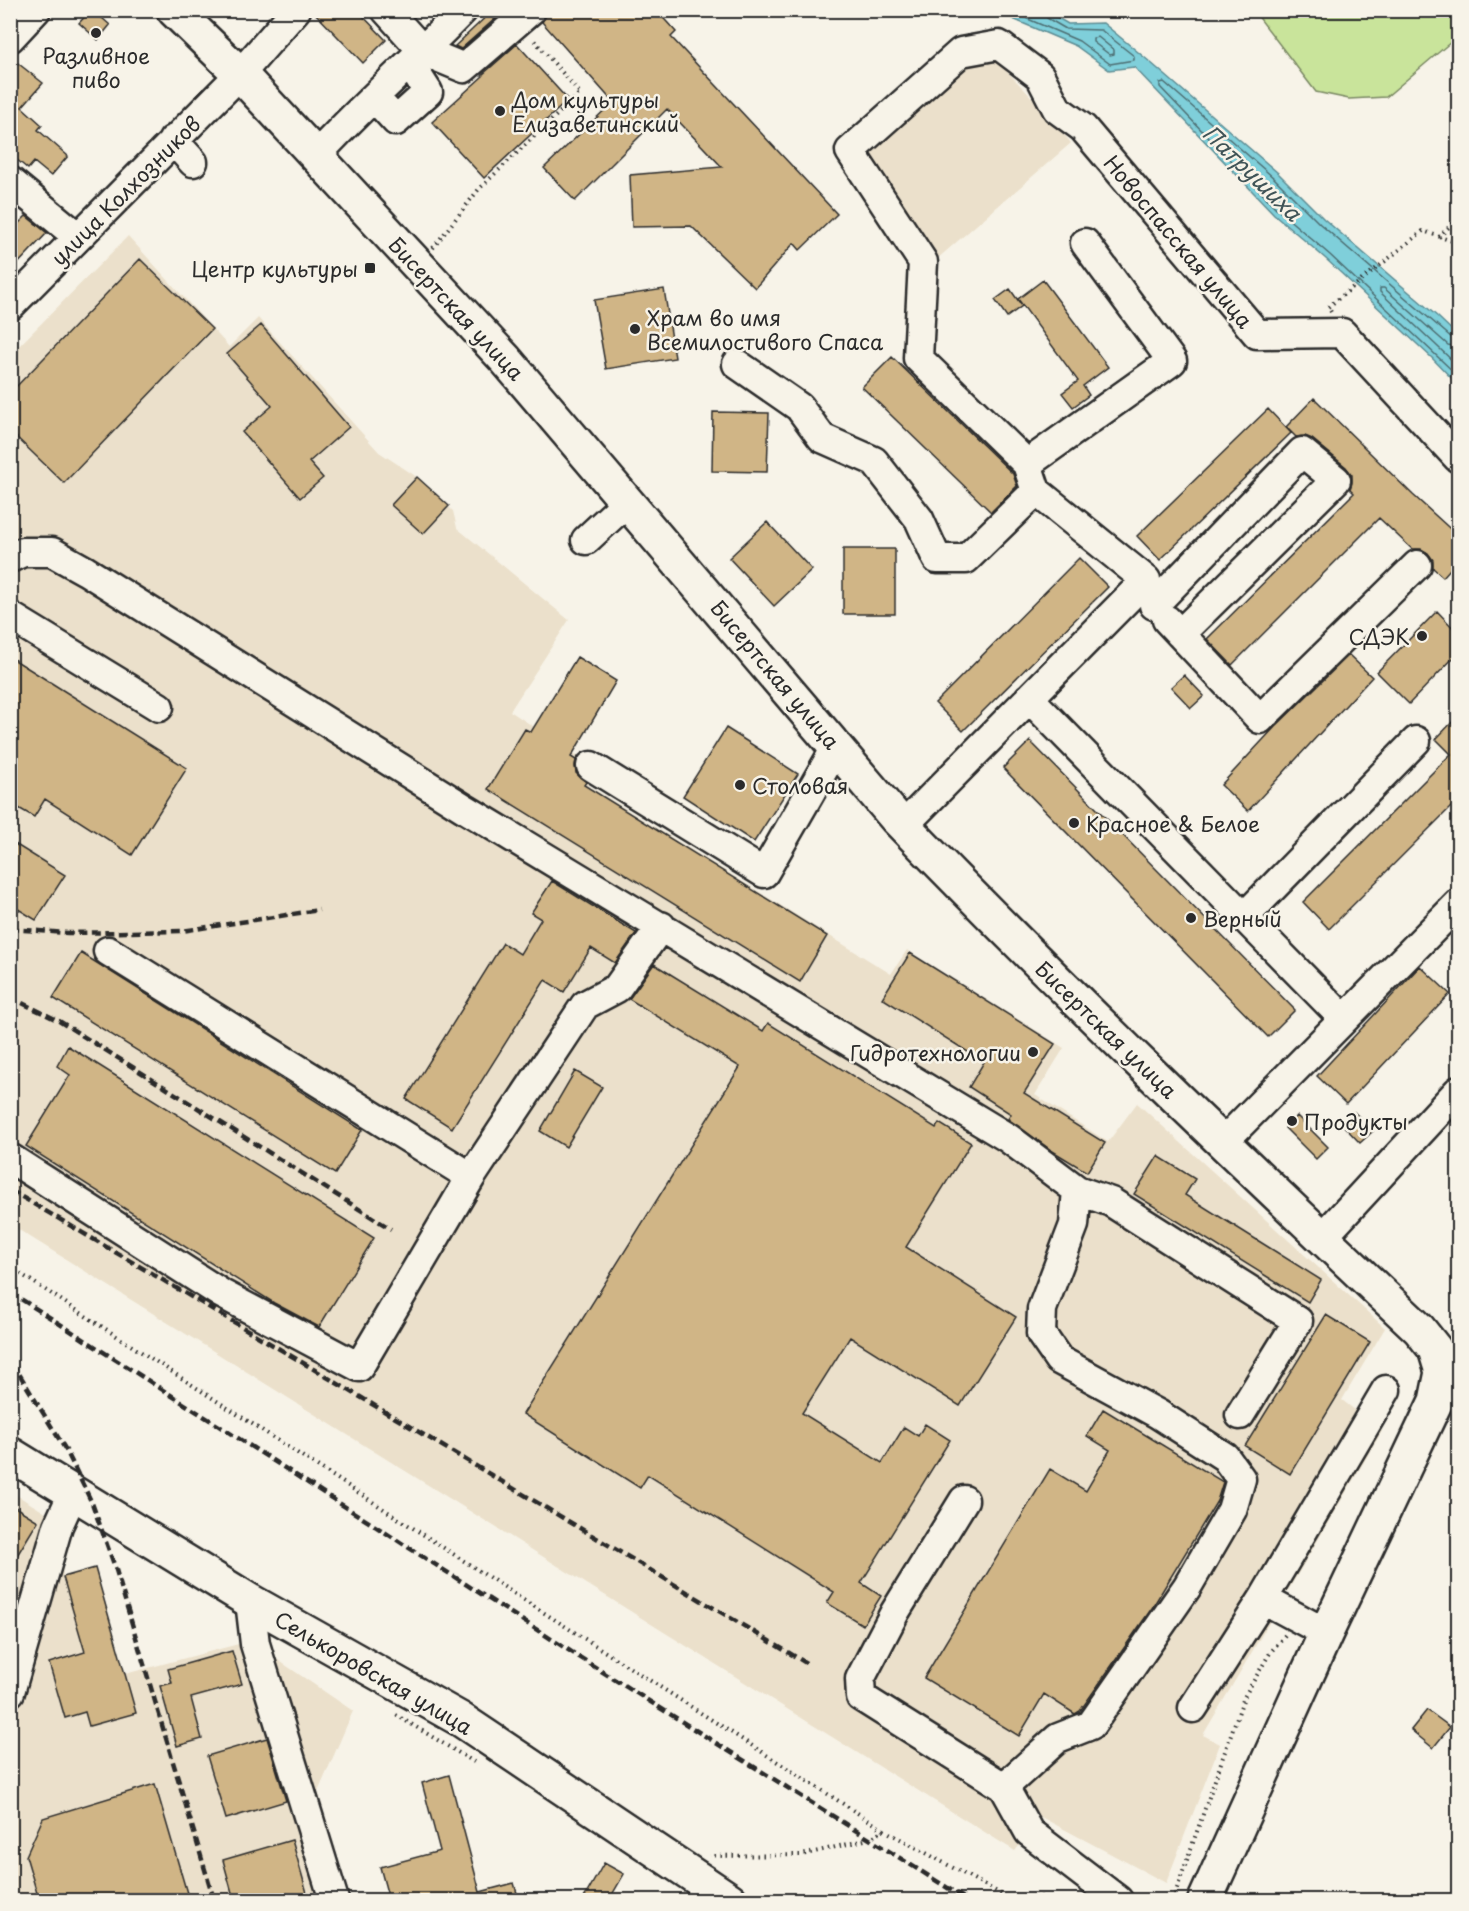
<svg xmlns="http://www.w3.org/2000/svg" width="1469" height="1911" font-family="'Playpen Sans',sans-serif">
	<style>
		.built { fill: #ebe0cb }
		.green { fill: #c9e49b; stroke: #7a8863; stroke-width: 1.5 }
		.water { fill: #7fcfda; stroke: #5d8d94; stroke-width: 1.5 }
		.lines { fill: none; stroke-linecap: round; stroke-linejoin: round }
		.shore { stroke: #4d6d71; stroke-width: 1.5 }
		.building { fill: #d0b586; stroke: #2b2b2b; stroke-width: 1.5 }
		.minor-casing { stroke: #2b2b2b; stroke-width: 33 }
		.major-casing { stroke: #2b2b2b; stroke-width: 38 }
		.path { stroke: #2b2b2b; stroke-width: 4; stroke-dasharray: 1.5 4.5; stroke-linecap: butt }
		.minor { stroke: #f7f3e8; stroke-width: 28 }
		.major { stroke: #f7f3e8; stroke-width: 33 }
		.rail { stroke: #2b2b2b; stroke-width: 4.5; stroke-dasharray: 9 4.5; stroke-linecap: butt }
		.poi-dot { fill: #2b2b2b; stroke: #f7f3e8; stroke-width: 2 }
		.labels { text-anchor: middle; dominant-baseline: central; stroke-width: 5; stroke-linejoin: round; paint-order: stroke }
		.poi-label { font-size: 21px; fill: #2b2b2b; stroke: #f7f3e8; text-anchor: start }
		.street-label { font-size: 21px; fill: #2b2b2b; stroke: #f7f3e8 }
		.water-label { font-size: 22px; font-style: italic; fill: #405457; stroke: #f7f3e8 }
	</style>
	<rect width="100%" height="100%" fill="#f7f3e8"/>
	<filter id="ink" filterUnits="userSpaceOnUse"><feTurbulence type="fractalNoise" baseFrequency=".0167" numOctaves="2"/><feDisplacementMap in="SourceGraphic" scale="12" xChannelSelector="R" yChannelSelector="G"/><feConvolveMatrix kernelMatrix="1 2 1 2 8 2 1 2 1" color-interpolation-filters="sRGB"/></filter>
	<g filter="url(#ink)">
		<path class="built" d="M996,60L1040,106L1071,143L937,259L862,154L965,63Z
			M128,236L229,347L258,318L379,452L414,475L453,511L457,528L569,620L510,711L596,768L587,785L891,974L907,950L1064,1048L1035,1095L1108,1142L1137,1103L1385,1328L1342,1400L1382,1431L1203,1735L1220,1744L1166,1883L1041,1817L1015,1851L11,1225L10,355Z
			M10,1491L49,1515L61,1552L63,1577L125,1674L250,1641L353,1711L318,1792L349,1900H11Z"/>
		<path class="green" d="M1254,11H1458V36L1386,97L1349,99L1316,92Z"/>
		<path class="water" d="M994,11H1046L1068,24L1103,23L1150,62L1278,173L1324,219L1438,317L1458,336V385L1432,358L1326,259L1274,214L1134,67L1109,70L1076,46Z"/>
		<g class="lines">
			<path class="shore" d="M1007,10L1079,41L1110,64L1134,60V56L1101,30L1066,29L1047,18L1044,10
				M1098,37L1114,50V54L1110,55L1093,42V38Z
				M1458,340L1452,338L1320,224L1274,178L1164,82L1160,83V87L1278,210L1330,255L1458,376
				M1458,347L1448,345L1384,288H1380V292L1458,366"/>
		</g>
		<path class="building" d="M91,10H93L110,25L98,40L79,23Z
			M312,10H357L386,40L363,63Z
			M493,10H505L461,49L455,46Z
			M547,10H656L676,32L671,37L837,214L800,250L794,243L755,288L691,226L632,227L630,175L722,167L667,109L575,201L544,168L613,102L542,22L546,16Z
			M517,44L568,100L484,178L432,122L483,76L482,75Z
			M10,57L43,83L22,107L42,125L38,130L68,156L51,176L34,162L28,169L10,154Z
			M26,216L47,233L10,272V232Z
			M140,259L212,329L64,483L10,431V393Z
			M1043,280L1108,367L1083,386L1089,395L1073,407L1062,393L1078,381L1018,299Z
			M664,289L675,358L606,369L594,300Z
			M1010,289L1022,306L1007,317L995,300Z
			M261,325L349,427L309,462L323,478L300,498L242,432L272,406L227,354Z
			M892,357L1013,474L1017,486L991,512L862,387Z
			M1314,398L1413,495L1458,536V560L1443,577L1433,568V560L1428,553L1421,549H1412L1379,518L1232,665L1207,639L1354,493L1350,489L1352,483V475L1346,467L1312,439L1305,436L1296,437L1286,427Z
			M1268,409L1291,433L1160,560L1137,536Z
			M713,412L769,413L767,472L712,471Z
			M417,477L449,506L423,534L391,505Z
			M767,522L812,570L774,606L729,558Z
			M843,549H895V614H843Z
			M1079,558L1108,587L963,731L935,703Z
			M1437,611L1458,633V653L1409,704L1377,672Z
			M1349,655L1372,677L1248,811L1221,785L1275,727Z
			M10,657L187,768L132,855L45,799L34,817L10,803Z
			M577,657L616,681L571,757L576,760L575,766L576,773L586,782L584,785L827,936L800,982L488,789L525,729L531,732Z
			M1184,675L1204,696L1191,708L1171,687Z
			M1458,716V800L1329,929L1303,902L1451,754L1436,739Z
			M726,728L798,774L754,842L683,796Z
			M1030,741L1295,1010L1268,1037L1003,768Z
			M10,841L65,875L36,920L10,904Z
			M552,881L636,933L615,963L591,948L564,992L545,980L452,1128L406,1099L503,943L520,954L541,919L531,913Z
			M81,953L362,1130L335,1174L53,998Z
			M910,953L1055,1044L1024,1093L1105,1143L1087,1172L1051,1150L1008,1119L1011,1114L969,1087L984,1062L882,998Z
			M654,964L763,1031L768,1023L936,1128L939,1123L971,1143L906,1247L1016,1317L960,1406L850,1337L802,1413L882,1463L904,1427L918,1436L925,1424L950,1440L861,1583L881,1596L863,1625L827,1603L834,1592L648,1475L640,1488L523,1414L740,1067L629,999Z
			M1420,966L1450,994L1346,1104L1317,1076Z
			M68,1046L374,1238L319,1327L274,1303L26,1146L70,1075L57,1066Z
			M575,1071L602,1087L566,1147L540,1131Z
			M1354,1112L1373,1131L1360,1143L1341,1123Z
			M1297,1116L1328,1147L1316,1159L1285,1128Z
			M1158,1156L1195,1179L1185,1195L1321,1280L1308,1302L1134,1194Z
			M1326,1315L1370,1342L1290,1474L1245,1446Z
			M1103,1409L1223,1482L1217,1501L1152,1608L1080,1711L1075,1714L1044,1694L1019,1736L924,1678L1050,1469L1086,1491L1110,1450L1087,1436Z
			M10,1504L38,1521L10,1567Z
			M95,1568L136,1713L89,1726L85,1712L65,1718L49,1663L85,1652L63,1577Z
			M232,1651L242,1684L191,1698L202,1739L177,1746L160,1686L172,1683L168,1669Z
			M1427,1710L1450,1727L1433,1748L1411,1730Z
			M267,1738L286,1801L226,1819L207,1756Z
			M449,1775L480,1892L514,1883L519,1900H389L380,1867L440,1851L422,1783Z
			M155,1784L189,1900H39L26,1856L43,1818Z
			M292,1840L309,1900H234L223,1860Z
			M604,1863L624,1874L609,1900H583Z"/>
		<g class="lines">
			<defs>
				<path id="minor" d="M386,10L423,51L464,68L531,10
					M10,38L36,10
					M374,97L396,121L428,92L410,64
					M173,140L193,162
					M316,156C362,105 415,60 463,10
					M10,181L78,237
					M10,306L240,74L296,10
					M737,364L799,407L822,438L874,461L919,519L937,559H966L1036,491
					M1027,464L1172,361L1085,243
					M586,540L628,501
					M10,558L23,552H52L86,571L464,808L1008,1138L1077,1190L1074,1225L1042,1309L1041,1334L1059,1360L1158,1414L1225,1457L1241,1479L1232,1510L1187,1587L1091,1725L1058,1738L1004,1787
					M1154,605L1302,452L1336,480L1180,634
					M10,616L159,707
					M1167,620L1260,719L1417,565
					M1029,698L1344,1019
					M591,766L764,873L837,746
					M904,825L1146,580L1036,491L1027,464L918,358L923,262L850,151L961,52L999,45L1040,76L1057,109L1083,128L1257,334L1342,333L1458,458
					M1244,917L1416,741
					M108,951L471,1177L585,1005L617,988L661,926
					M1223,1142L1458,904
					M10,1158L222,1294L359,1367L471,1177
					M1077,1190L1111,1202L1298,1321L1240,1415
					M1322,1238L1458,1091
					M964,1500L895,1612L860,1679L861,1697L1004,1787L1029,1832L1118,1900
					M1263,1599L1326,1633
					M250,1601L255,1644L334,1900
					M10,1692L58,1526L73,1493
					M1193,1708L1263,1599L1386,1390"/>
				<path id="major" d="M174,10L240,74L506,360L896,818C1065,993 1242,1162 1419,1329L1435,1349L1442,1372L1436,1401L1326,1633L1205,1900
					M10,1454L250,1601L460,1719L730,1900"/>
			</defs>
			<use href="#minor" class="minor-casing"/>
			<use href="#major" class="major-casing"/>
			<path class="path" d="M1439,237L1458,218
				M433,248L479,189L580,93L533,39
				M1331,312L1328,307L1423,231L1458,243
				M10,1267L535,1607L884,1830L869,1839L802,1855L710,1856
				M396,1715L474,1762
				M884,1830L1010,1899L1043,1897L1049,1900
				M1173,1900L1244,1697L1270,1653L1285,1635"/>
			<use href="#minor" class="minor"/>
			<use href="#major" class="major"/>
			<path class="rail" d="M10,929L68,933L182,931L319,910
				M10,997L59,1021L391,1229
				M10,1190L305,1364L806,1663
				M10,1292L609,1676L967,1900
				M10,1365L18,1372L67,1452L92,1503L116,1570L214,1900"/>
		</g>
	</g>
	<g class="poi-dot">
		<circle cx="96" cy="33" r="6"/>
		<circle cx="500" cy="111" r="6"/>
		<rect x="364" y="262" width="12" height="12" rx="3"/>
		<circle cx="635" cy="329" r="6"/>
		<circle cx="1422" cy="636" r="6"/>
		<circle cx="740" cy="785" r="6"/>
		<circle cx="1074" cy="823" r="6"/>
		<circle cx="1191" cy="918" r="6"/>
		<circle cx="1033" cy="1052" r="6"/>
		<circle cx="1292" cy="1121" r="6"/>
	</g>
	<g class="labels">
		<g class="poi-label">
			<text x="96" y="55" text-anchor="middle">Разливное<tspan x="96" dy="24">пиво</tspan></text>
			<text x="512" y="99">Дом культуры<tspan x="512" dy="24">Елизаветинский</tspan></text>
			<text x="358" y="268" text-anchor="end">Центр культуры</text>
			<text x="647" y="317">Храм во имя<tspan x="647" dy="24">Всемилостивого Спаса</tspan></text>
			<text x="1410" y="636" text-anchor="end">СДЭК</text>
			<text x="752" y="785">Столовая</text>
			<text x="1086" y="823">Красное &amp; Белое</text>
			<text x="1203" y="918">Верный</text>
			<text x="1021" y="1052" text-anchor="end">Гидротехнологии</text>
			<text x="1304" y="1121">Продукты</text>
		</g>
		<g class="street-label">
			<text transform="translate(125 190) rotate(-45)">улица Колхозников</text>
			<text transform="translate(1179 241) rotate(50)">Новоспасская улица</text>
			<text transform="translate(457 308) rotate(47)">Бисертская улица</text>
			<text transform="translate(776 674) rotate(50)">Бисертская улица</text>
			<text transform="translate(1107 1029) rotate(44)">Бисертская улица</text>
			<text transform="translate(374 1672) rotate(30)">Селькоровская улица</text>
		</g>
		<g class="water-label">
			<text transform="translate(1253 172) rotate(44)">Патрушиха</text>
		</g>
	</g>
	<rect width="1469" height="1911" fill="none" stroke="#f7f3e8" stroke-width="36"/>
	<rect x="18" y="18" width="1433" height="1875" fill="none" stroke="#2b2b2b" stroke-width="2" filter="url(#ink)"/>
</svg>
